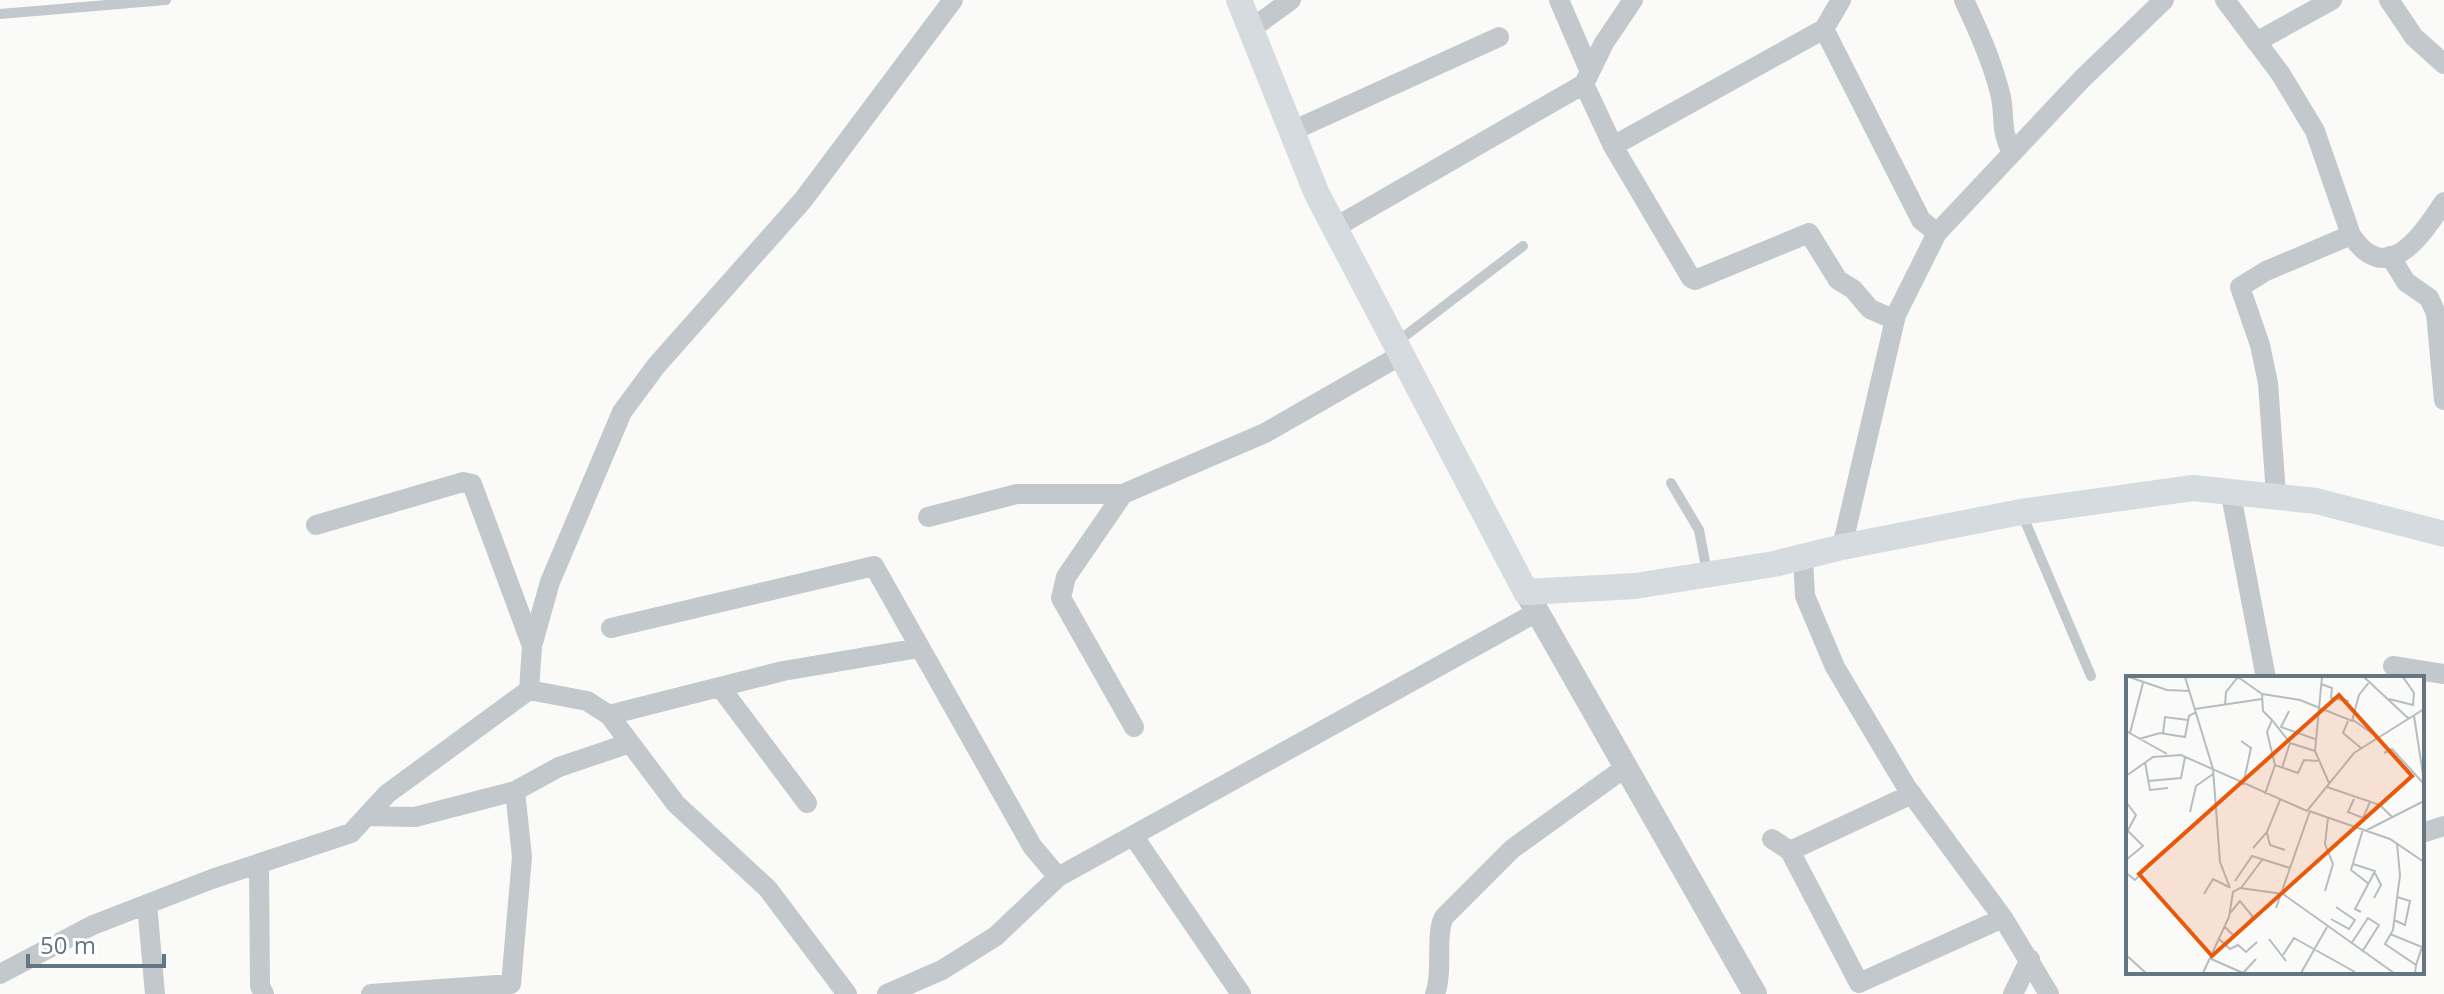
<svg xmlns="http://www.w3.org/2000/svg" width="2444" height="994" font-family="'Open Sans',sans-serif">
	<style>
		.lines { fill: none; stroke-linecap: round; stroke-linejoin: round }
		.service { stroke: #c3c8cc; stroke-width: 10 }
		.minor { stroke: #c3c8cc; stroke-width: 20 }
		.tertiary { stroke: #c3c8cc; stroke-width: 24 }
		.secondary { stroke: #d6dbdf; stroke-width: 26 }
		.inset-road { fill: none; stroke: #b5bdc2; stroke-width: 2 }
		.view { fill: #e8590c; fill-opacity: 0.15; stroke: #e8590c; stroke-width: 4 }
		.inset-edge { fill: none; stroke: #657683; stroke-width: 4 }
	</style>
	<rect width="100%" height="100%" fill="#fafaf8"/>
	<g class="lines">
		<path class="service" d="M0,14L166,0
			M1397,342L1523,246
			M1671,483L1699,530L1707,572
			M2022,514L2091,676"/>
		<path class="minor" d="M1559,0L1590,72
			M1964,0C1978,30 1992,61 2000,93C2006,117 1999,127 2012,153
			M2225,0L2280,73L2315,131L2351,235C2387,289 2422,235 2444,202
			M2389,0L2414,37L2444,64
			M1251,29L1291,0
			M1824,29L1841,0
			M2256,42L2332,0
			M1584,84L1604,43L1633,0
			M1292,131L1499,37
			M1613,146L1824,29L1921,220L1937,233
			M1334,228L1584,84L1613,146L1691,278L1695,280L1809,233L1838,280L1853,289L1870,309L1895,320
			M2390,256L2406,282L2429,298L2436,313L2444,400
			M2230,490L2266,678
			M1123,494L1066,577L1061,598L1134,727
			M2276,495L2268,383L2260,345L2240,287L2266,271L2351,235
			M928,517L1017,494H1123L1265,433L1401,355
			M316,525L463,482L472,484L532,646L529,690
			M1842,547L1896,315L1937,233L2082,79L2164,0
			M1803,557L1805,596L1835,667L1907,788L2003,918L2049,994
			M611,628L874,566L1032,846L1058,877L1537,612
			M532,646L550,582L622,412L656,366L803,200L953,0
			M2393,666L2444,674
			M720,687L807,803
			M609,715L783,671L919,648
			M515,791L559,767L630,743
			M1912,794L1790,851L1859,983L2003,918
			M368,816L415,817L515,791L522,857L511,984L371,994
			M2422,833L2444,826
			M1134,837L1241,994
			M1772,839L1790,851
			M259,864L260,986L264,994
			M147,904L155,994
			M0,974L93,925L212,879L351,833L387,794L529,690L587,701L609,715L676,804L768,889L847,994
			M887,994L942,970L996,936L1058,877
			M1435,994C1444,972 1434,930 1445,916L1512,849L1626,767
			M2013,994L2030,959"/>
		<path class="tertiary" d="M1526,592L1755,994"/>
		<path class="secondary" d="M1239,0L1317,194L1526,592L1635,586L1774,564L1842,547L2021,512L2193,488L2316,501L2444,534"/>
	</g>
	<g transform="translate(2126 676)">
		<rect width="298" height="298" fill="#fafaf8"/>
		<path class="inset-road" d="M3,1L41,14L64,15M59,1L87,93L94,186L104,212M112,1L136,18M196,1L189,75L203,107M238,1L283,43M195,8L206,12L205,22L223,25M263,23L287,29L288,17L277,1M99,29L100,16L112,1M69,33L136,23M163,35L155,51L189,63M288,40L298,105M146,44L137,35L136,18L174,24L226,45L233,19L244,5M227,44L253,62M222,45L217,57L235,72M0,55L41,78M4,57L17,7M37,58L39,41L62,44M13,63L34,57L59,61L63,40L70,36M115,65L125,72L117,109M258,77L266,73L298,108M19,86L24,114L42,112M149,89L141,56L146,44L164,67M156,92L164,67L189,75M0,100L27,81L55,79L181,135L228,77L298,33M22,105L55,102L59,81M201,111L254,129L266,141M139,118L149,89L172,97L178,84L192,85M228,123L222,136L237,142L244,126M0,126L10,139L0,158M183,135L264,163L298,186M64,136L70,110L87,98M237,153L225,194L243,208M241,154L298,125M141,157L144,169L159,174M271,168L274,199L267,254L259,268L290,289L289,297M127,172L141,156L154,124M0,184L17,170L2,155M227,188L249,195L229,233L235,236M0,197L9,204L29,184M109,205L126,180L164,192L184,135M115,212L136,184M199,215L207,188L199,168L202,142M78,218L87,203L103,211M248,222L255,209L249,197M150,232L164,192M205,243L223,253L229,244L210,231M268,244L279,249L284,225L271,221M98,250L108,260L127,241L114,225L104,237M264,258L296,271L290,289M92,262L104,273L112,269L120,276L131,266M143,263L160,285M225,268L242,242L253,249L236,276M0,279L20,297M157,279L168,262L229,296M83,282L117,297L130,283M77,297L103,241L107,216L114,212L157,218L268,297M175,297L201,251"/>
		<path class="view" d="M213,19L286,100L86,280L13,198Z"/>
		<rect width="298" height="298" class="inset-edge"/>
	</g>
	<path d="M28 954v12h136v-12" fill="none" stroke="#657683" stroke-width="4"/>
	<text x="40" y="954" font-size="24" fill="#657683" stroke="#ffffff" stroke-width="6" paint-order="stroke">50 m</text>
</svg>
